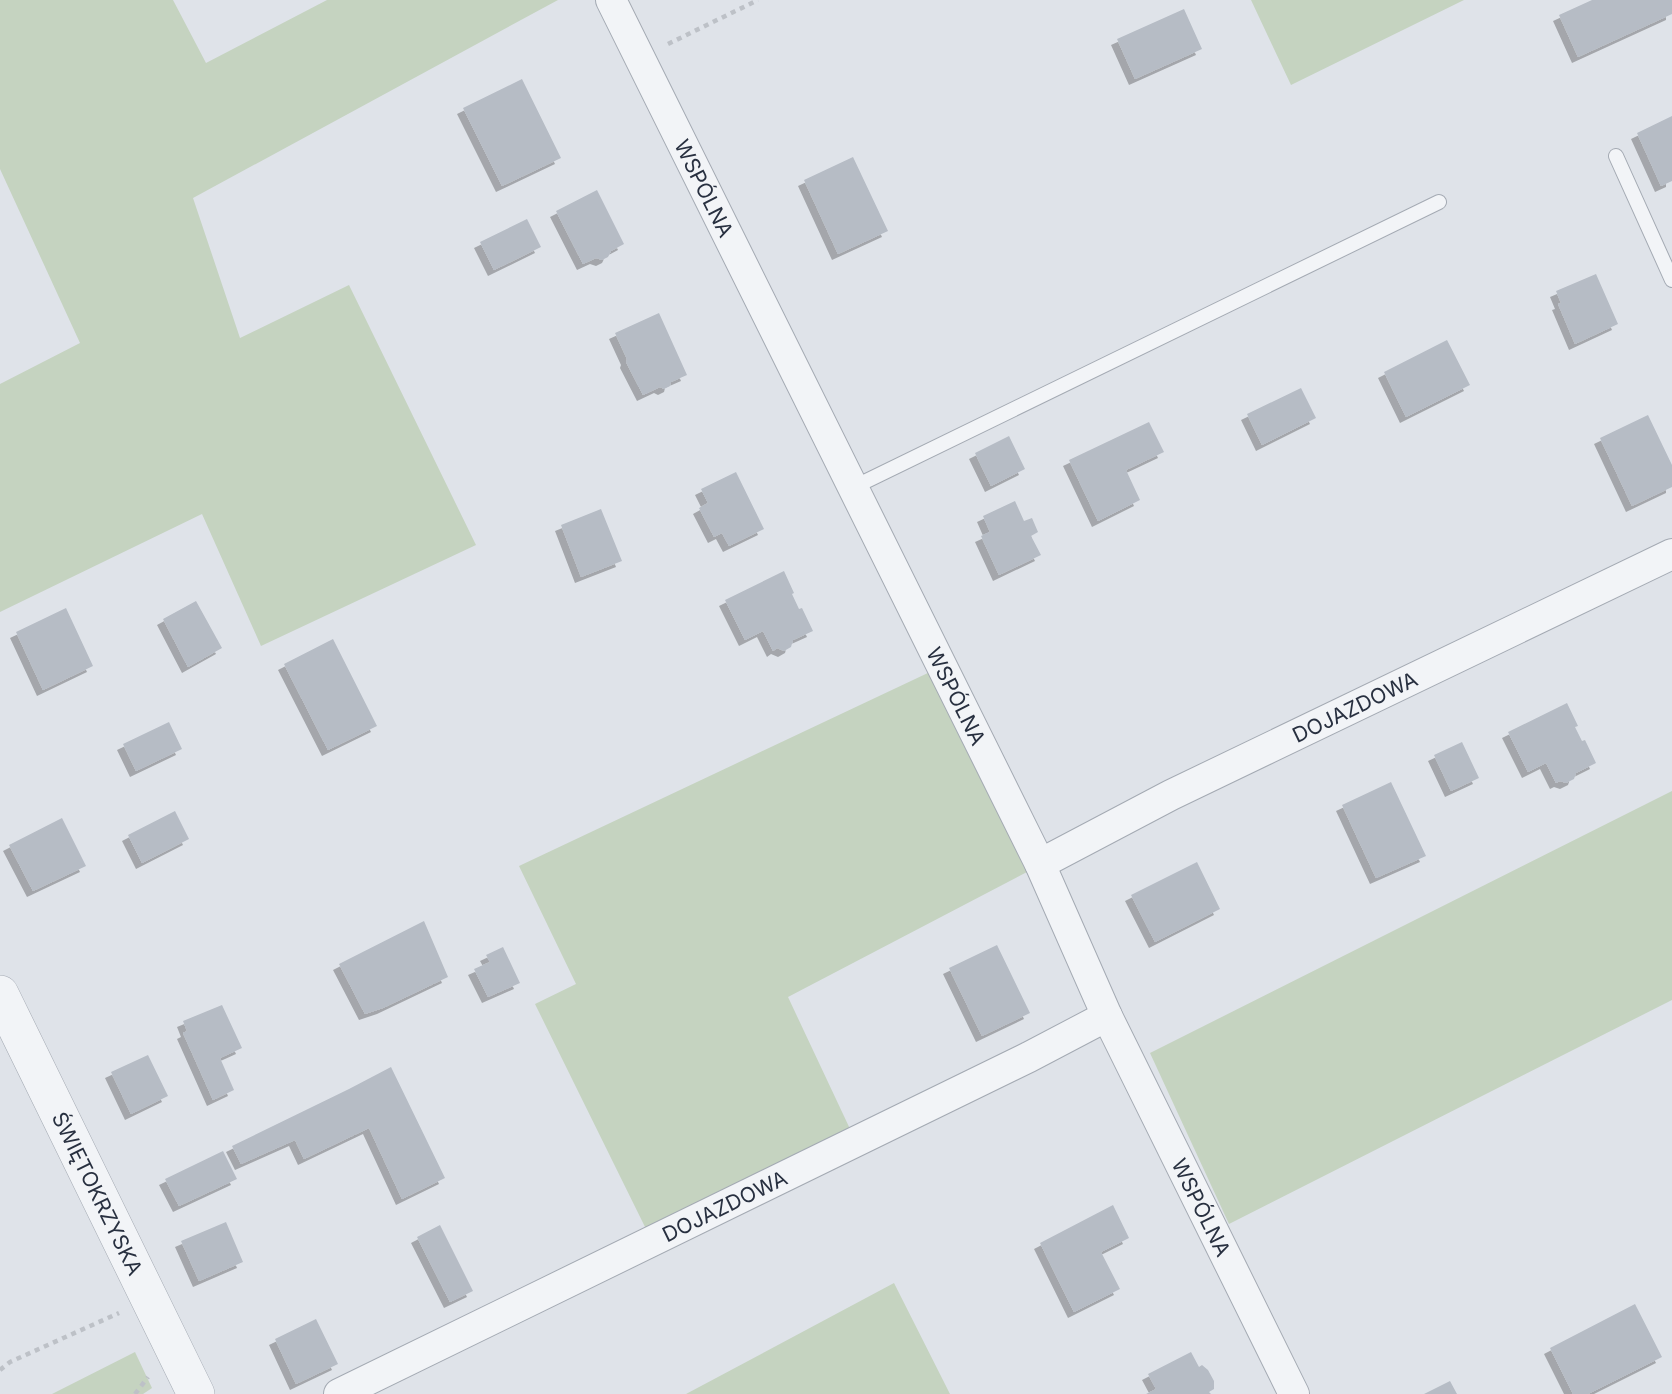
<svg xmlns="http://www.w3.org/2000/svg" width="1672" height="1394" font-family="Inter,sans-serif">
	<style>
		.green { fill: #c5d3c0 }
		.building { fill: #b6bcc5; filter: url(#shadow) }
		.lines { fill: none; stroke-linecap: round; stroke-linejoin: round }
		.service-casing { stroke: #a4aab3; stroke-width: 16 }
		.minor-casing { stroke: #a4aab3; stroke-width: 32 }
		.tertiary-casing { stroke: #a4aab3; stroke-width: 38 }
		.path { stroke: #bdc1c7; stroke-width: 4.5; stroke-dasharray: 5 5; stroke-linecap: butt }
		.service { stroke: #f2f4f7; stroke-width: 14 }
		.minor { stroke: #f2f4f7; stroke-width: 30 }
		.tertiary { stroke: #f2f4f7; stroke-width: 37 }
		.labels { text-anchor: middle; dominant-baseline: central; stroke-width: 5; stroke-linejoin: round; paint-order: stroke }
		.street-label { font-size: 21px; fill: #283040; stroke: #eff2f6 }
	</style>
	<defs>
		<filter id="shadow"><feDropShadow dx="-6" dy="6" stdDeviation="0" flood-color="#0004"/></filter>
	</defs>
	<rect width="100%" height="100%" fill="#dfe3e9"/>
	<path class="green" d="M0,0H173L206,63L327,0H558L193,198L240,338L349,285L476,545L261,646L202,514L0,612V384L80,343L0,169Z
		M1251,0H1464L1291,85Z
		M930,672L1027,872L788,997L851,1131L648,1233L535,1004L576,984L519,866Z
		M1672,791V1000L1229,1224L1150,1053Z
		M894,1283L950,1394H686Z
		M135,1352L152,1388L143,1394H52Z"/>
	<path class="building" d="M1592,0H1672V14L1578,57L1559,15Z
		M1184,9L1202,49L1135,79L1117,39Z
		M522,79L561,158L502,186L463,108Z
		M1672,116V181L1661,186L1637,133Z
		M853,157L888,231L838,254L804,180Z
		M597,190L624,244L611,251L608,257L602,260L596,258L583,264L556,211Z
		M527,219L541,247L494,270L480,242Z
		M1596,274L1618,324L1575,344L1558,304L1561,303L1556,291Z
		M659,313L687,375L671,382L670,386L664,389L660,387L643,395L626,362L627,359L615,333Z
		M1447,340L1470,385L1406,417L1384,372Z
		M1301,388L1316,418L1262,445L1247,414Z
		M1648,415L1672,465V487L1632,506L1600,438Z
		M1149,422L1164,452L1126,470L1140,500L1098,521L1069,460Z
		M1009,436L1025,469L991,486L975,453Z
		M736,472L764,529L729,546L722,533L714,537L699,508L708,503L701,489Z
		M1015,501L1024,521L1032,518L1038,532L1031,536L1041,555L999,575L981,536L990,532L983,516Z
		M601,509L622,561L581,577L561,525Z
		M784,571L794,593L792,594L799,609L802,608L813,631L793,640L791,647L784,651L777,648L773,651L763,631L745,640L725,600Z
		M196,601L222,648L188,667L163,619Z
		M66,608L93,666L43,690L16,632Z
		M333,639L377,726L328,750L284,664Z
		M1567,703L1578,726L1575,727L1582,741L1585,740L1596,763L1576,773L1574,779L1566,783L1560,781L1556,783L1546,763L1528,772L1508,732Z
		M169,722L182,749L136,771L123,744Z
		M1462,742L1479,778L1451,791L1434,755Z
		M1391,782L1426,856L1376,878L1342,805Z
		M175,811L189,839L142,863L128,835Z
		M62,818L86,866L33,891L9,845Z
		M1197,862L1220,909L1155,942L1131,895Z
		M424,921L448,977L383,1008L365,1014L339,964Z
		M997,945L1030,1013L982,1036L949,968Z
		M503,947L520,983L488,997L474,969L490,962L486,955Z
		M222,1005L242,1048L220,1058L234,1090L213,1100L183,1033L187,1031L183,1021Z
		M148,1055L168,1096L131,1114L111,1072Z
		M391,1067L445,1178L402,1199L369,1128L304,1159L295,1140L241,1164L232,1146L349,1089Z
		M223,1151L237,1179L179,1206L165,1179Z
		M1113,1205L1129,1238L1101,1252L1120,1289L1074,1312L1040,1243Z
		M226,1222L243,1262L199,1281L181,1241Z
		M440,1225L473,1291L450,1302L417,1237Z
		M1635,1304L1662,1357L1588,1394H1573L1550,1348Z
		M316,1319L338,1364L296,1384L275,1339Z
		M1191,1352L1199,1367L1202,1365L1208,1370L1214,1381V1389L1209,1392L1211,1394H1146L1156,1389L1148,1374Z
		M1450,1381L1457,1394H1424Z"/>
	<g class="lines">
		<defs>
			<path id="service" d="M1616,156L1672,280
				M854,487L1439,202"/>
			<g id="minor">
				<path id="s1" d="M611,0L1040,864L1107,1016L1294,1394"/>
				<path id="s2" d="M1040,864L1171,795L1672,554"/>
				<path id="s3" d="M339,1394L1029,1057L1107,1016"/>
			</g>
			<g id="tertiary">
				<path id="s4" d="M0,994L196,1394"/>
			</g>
		</defs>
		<use href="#service" class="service-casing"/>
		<use href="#minor" class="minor-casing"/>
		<use href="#tertiary" class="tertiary-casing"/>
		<path class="path" d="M668,44L758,0
			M0,1370L10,1362L119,1313
			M135,1394L148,1377"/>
		<use href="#service" class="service"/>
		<use href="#minor" class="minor"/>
		<use href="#tertiary" class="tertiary"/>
	</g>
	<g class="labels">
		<g class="street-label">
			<text stroke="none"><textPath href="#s1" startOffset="210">WSPÓLNA</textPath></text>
			<text stroke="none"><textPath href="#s1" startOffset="777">WSPÓLNA</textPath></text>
			<text stroke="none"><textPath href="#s2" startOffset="352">DOJAZDOWA</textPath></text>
			<text stroke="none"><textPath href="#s4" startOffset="222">ŚWIĘTOKRZYSKA</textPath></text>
			<text stroke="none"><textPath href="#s1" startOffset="1344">WSPÓLNA</textPath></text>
			<text stroke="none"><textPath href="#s3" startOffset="429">DOJAZDOWA</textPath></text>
		</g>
	</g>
</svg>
